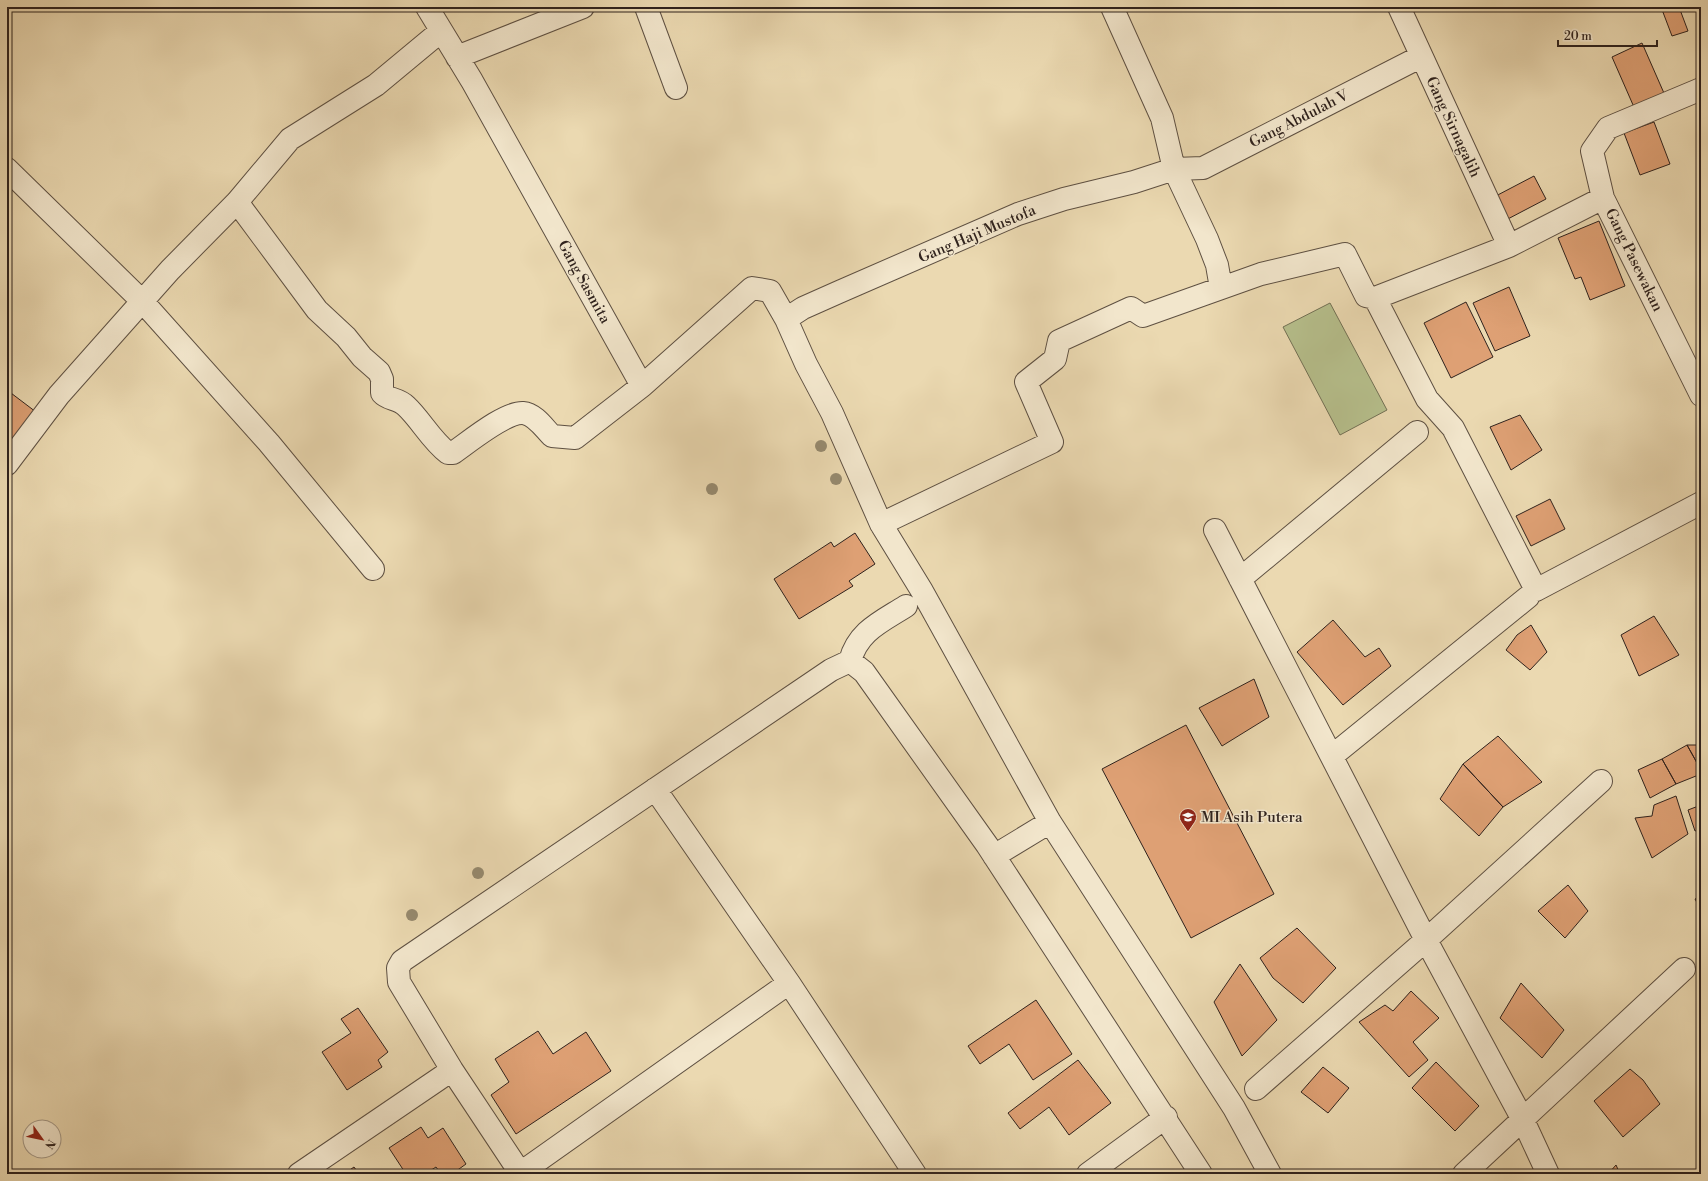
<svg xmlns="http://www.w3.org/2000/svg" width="1708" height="1181" font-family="'Libre Bodoni',serif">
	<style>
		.garden { fill: #b6bf8c; stroke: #727054 }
		.building { fill: #dea074; stroke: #2f221d }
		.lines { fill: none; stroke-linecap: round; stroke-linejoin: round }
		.minor-casing { stroke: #5e5042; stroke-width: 24 }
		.minor { stroke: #f2e6cc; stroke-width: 22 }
		.tree { fill: #968a6f }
		.labels { text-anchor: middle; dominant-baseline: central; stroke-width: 3; stroke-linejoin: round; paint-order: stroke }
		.street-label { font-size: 15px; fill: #2f221d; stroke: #f2e6cc }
		.poi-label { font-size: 15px; fill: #2f221d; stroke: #f2e6cc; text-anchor: start }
	</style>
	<rect width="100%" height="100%" fill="#ebd9b1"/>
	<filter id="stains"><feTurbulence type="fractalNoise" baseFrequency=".005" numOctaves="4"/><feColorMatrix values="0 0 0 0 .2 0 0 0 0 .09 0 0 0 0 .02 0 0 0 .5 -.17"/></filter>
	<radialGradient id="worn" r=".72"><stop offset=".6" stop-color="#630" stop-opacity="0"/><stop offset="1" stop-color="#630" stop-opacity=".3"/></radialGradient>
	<path class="garden" d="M1330,303L1387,410L1340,435L1283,327Z"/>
	<path class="building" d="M1661,7H1679L1688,31L1672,36Z
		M1642,43L1667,100L1637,114L1612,57Z
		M1654,122L1670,164L1640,175L1624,133Z
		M1534,176L1546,199L1504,221L1492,198Z
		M1599,221L1625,286L1590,300L1581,277L1575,279L1558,238Z
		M1509,287L1530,336L1495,351L1473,303Z
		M1466,302L1493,357L1451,378L1424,323Z
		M7,390L36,412L7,454Z
		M1520,415L1542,450L1511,470L1490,427Z
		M1550,499L1565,529L1531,546L1516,516Z
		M855,533L875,564L849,581L853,586L799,619L774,579L831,542L834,547Z
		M1654,616L1679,655L1639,676L1621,635Z
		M1333,620L1365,657L1379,648L1391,666L1343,705L1297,652Z
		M1531,625L1547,652L1530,670L1506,650L1517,635Z
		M1254,679L1269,717L1222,746L1199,708Z
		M1186,725L1274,894L1191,938L1102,769Z
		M1498,736L1542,782L1503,807L1463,764Z
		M1687,745L1701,770V774L1676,784L1662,759Z
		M1687,745H1701V770Z
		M1662,759L1676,784L1650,798L1638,770Z
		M1463,764L1503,807L1479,836L1440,799Z
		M1676,796L1688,834L1652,858L1635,818L1652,816L1654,805Z
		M1701,805V829L1695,831L1688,810Z
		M1568,885L1588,911L1565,938L1538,911Z
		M1701,896V910L1695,899Z
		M1297,928L1336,968L1303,1003L1273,978L1260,958Z
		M1240,964L1277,1020L1242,1056L1214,1002Z
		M1521,983L1564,1030L1542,1058L1500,1018Z
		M1411,991L1439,1018L1413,1042L1428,1060L1409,1077L1359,1022L1385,1005L1393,1011Z
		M1036,1000L1072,1054L1033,1080L1009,1044L980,1064L968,1046Z
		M358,1008L388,1052L378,1060L382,1067L347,1090L322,1052L351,1033L341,1019Z
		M538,1031L553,1054L586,1032L611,1071L516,1134L491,1095L509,1082L495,1059Z
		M1078,1060L1111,1103L1069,1135L1049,1107L1020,1129L1008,1113Z
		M1436,1062L1479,1106L1455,1131L1412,1088Z
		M1323,1067L1349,1088L1328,1113L1301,1092Z
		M1630,1069L1643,1080L1660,1104L1623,1137L1594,1101Z
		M421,1127L428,1138L443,1128L466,1164L452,1174H441L436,1167L425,1174H406L389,1148Z
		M1616,1165L1620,1174H1608Z
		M354,1167L359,1174H344Z"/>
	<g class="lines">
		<defs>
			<path id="minor" d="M427,7L472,81L642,386L752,288L770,291L786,319L806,364L832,413L881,524L922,591L1050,822L1234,1108L1270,1174
				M646,7L676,88
				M1112,7L1162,118L1174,169L1207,239L1217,265L1221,288
				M1399,7L1509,246
				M457,57L583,7
				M1701,89L1608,128L1592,151L1603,198L1701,395
				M7,169L142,301L269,443L373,569
				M237,202L317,310L346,337L362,357L379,372L382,379V393C388,400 398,398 406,406C421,420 431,440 448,453H453C469,442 505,412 523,413C535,414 544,428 552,436L575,438L642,386
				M1375,298L1427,399L1453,428L1536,590L1701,503
				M786,319L803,308L839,292L1018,214L1064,199L1134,182L1174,169L1203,168L1420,57
				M7,464L59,395L170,270L237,202L290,139L376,85L441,31
				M881,524L1052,442L1026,382L1055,359L1059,341L1131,308L1143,316L1261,274L1345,254L1366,296L1375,298L1509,246L1603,198
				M1215,530L1426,940L1523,1120L1548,1174
				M1240,579L1417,432
				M850,661C858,631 881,622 906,606
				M1332,756L1528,597
				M655,789L789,983L915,1174
				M994,856L1050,822
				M1256,1089L1426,940L1601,781
				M299,1174L452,1070
				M519,1174L789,983
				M521,1174L452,1070L399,982L398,968L402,961L831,670L850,661L864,672L987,845L1201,1174
				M1088,1174L1166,1117
				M1464,1174L1684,969"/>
		</defs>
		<use href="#minor" class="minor-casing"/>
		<use href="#minor" class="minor"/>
	</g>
	<g class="tree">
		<circle cx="821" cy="446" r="6"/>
		<circle cx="836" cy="479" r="6"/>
		<circle cx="712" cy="489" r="6"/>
		<circle cx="478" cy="873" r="6"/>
		<circle cx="412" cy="915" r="6"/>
	</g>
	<defs>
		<symbol id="school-pin" viewBox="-11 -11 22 30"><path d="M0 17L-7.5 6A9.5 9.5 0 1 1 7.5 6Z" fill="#8f2418" stroke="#f2e6cc"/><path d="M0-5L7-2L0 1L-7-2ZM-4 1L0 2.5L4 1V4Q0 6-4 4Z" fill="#fff"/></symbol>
	</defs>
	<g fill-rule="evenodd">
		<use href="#school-pin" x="1178" y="807" width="20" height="27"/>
	</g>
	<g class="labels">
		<g class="street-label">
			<text transform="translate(1299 119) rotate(-27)">Gang Abdulah V</text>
			<text transform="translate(1453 127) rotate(65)">Gang Sirnagalih</text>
			<text transform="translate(977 234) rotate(-23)">Gang Haji Mustofa</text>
			<text transform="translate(1634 260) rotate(64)">Gang Pasewakan</text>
			<text transform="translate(584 282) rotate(61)">Gang Sasmita</text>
		</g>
		<g class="poi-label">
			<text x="1201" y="817">MI Asih Putera</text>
		</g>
	</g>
	<rect width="1708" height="1181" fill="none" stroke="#ebd9b1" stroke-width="24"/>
	<rect x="8" y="8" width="1692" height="1165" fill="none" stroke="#2f221d" stroke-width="2"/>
	<rect x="12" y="12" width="1684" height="1157" fill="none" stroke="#2f221d"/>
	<g transform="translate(42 1139) rotate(123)"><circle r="19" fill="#f2e6cc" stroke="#a49886"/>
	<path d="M0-3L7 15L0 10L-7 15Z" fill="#8f2418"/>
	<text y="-6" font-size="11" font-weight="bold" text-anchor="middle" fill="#2f221d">N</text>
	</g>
	<path d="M1558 40v6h99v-6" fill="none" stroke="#2f221d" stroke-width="2"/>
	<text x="1564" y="40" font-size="12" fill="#2f221d" stroke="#f2e6cc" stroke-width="3" paint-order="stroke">20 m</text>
	<rect width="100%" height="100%" filter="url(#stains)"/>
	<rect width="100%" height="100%" fill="url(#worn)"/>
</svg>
